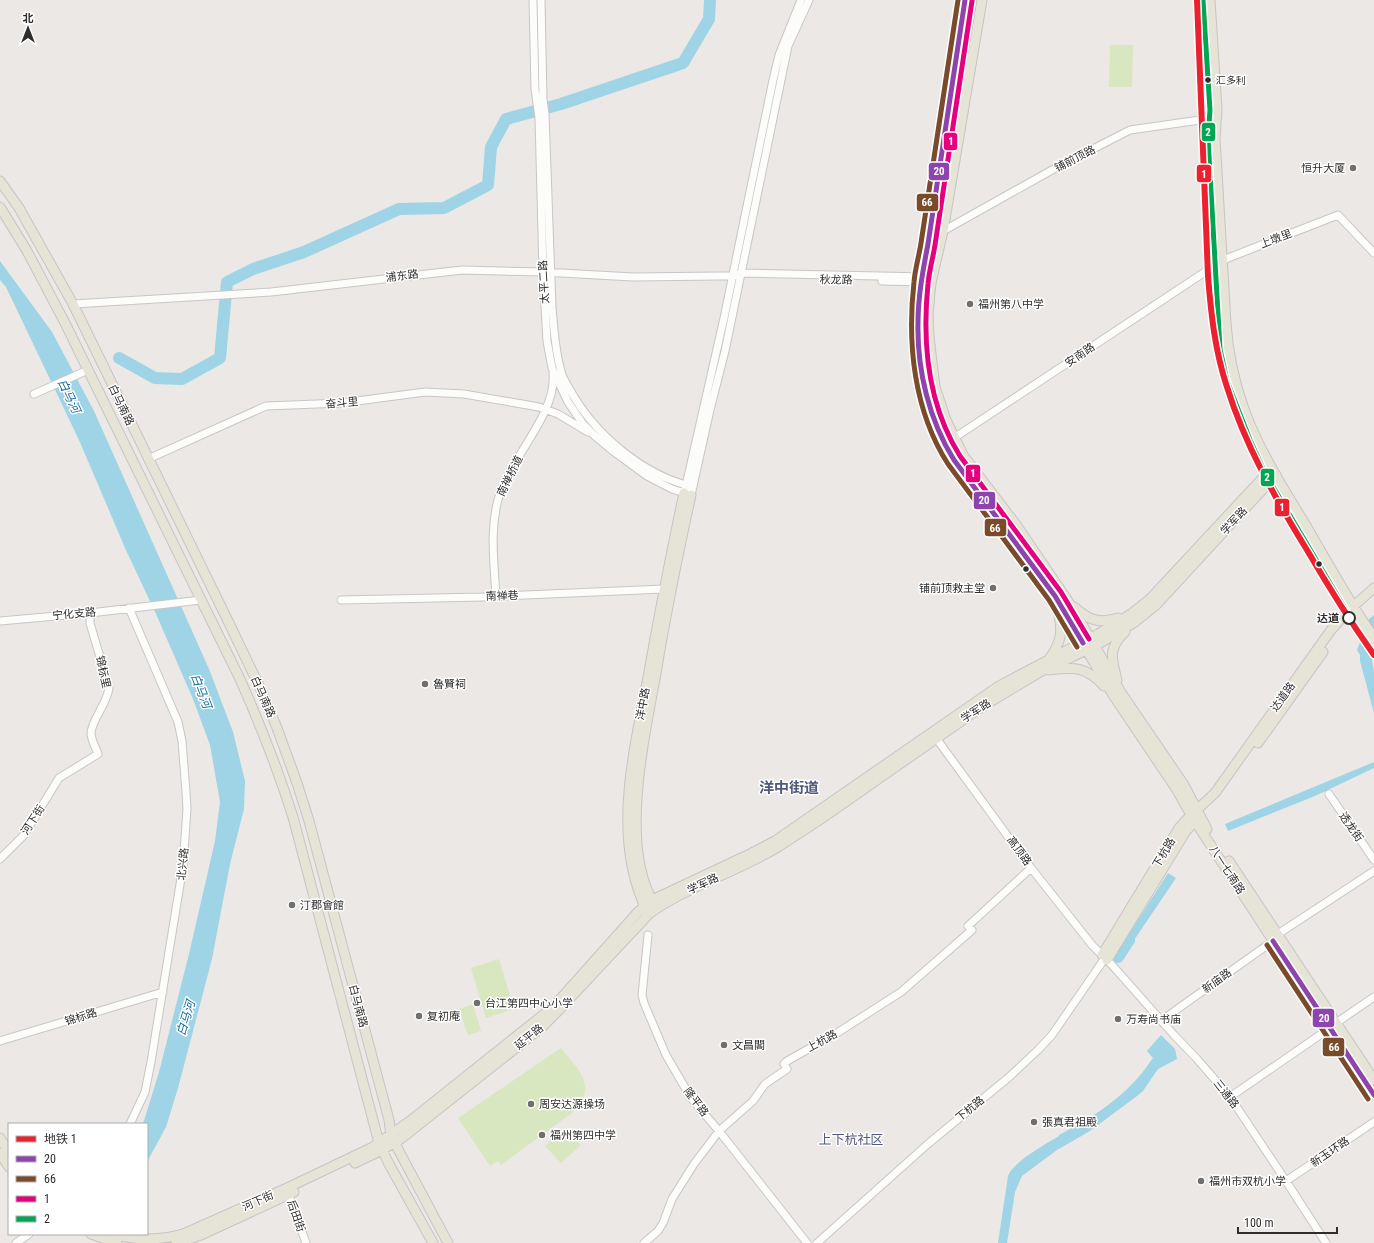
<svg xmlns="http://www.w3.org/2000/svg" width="1374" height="1243" font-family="'Roboto Condensed','Noto Sans SC',sans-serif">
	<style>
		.pitch { fill: #d8e7bf }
		.water { fill: #9fd4e6 }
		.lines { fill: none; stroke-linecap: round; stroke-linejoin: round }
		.river { stroke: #9fd4e6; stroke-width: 12 }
		.minor-casing { stroke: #c8c6c7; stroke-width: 9 }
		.major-casing { stroke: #c6c5c4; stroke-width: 11 }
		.minor { stroke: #fcfcfb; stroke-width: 7 }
		.major { stroke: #e6e3d7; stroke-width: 9 }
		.bus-1-casing { stroke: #fff; stroke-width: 8 }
		.bus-2-casing { stroke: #fff; stroke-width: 8 }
		.bus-3-casing { stroke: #fff; stroke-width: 8 }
		.bus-4-casing { stroke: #fff; stroke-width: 8 }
		.bus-1 { stroke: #8e44ad; stroke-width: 5 }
		.bus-2 { stroke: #7a4b2a; stroke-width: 5 }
		.bus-3 { stroke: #e5007d; stroke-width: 5 }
		.bus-4 { stroke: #00a651; stroke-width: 5 }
		.metro-1-casing { stroke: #fff; stroke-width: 9 }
		.metro-1 { stroke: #eb212f; stroke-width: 6 }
		.bus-dot { fill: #2e2e2e; stroke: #fff; stroke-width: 1.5 }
		.poi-dot { fill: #706f6e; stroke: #fff; stroke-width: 1.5 }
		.stop-dot { fill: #fff; stroke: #2e2e2e; stroke-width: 2 }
		.labels { text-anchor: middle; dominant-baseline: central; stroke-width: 3; stroke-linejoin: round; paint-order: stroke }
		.bus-label { font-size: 10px; fill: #2e2e2e; stroke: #fff; text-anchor: start }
		.street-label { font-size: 11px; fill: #2e2e2e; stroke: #fff }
		.poi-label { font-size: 11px; fill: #2e2e2e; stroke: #fff; text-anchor: start }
		.stop-label { font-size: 11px; font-weight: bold; fill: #2e2e2e; stroke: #fff; text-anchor: end }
		.water-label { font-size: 12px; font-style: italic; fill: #186c97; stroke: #fff }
		.quarter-label { font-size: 13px; fill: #51597c; stroke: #fff }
		.district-label { font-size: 15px; font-weight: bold; fill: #51597c; stroke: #fff }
		.line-badge { stroke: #fff; stroke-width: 1.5 }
		.badge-label { font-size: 11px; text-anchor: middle; font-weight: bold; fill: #fff }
	</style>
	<rect width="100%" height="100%" fill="#ebe8e5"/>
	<path class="pitch" d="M1110,45H1133L1132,87H1109Z
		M499,959L514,1009L486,1018L471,968Z
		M473,1004L481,1031L468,1035L459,1009Z
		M561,1048C576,1067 594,1081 580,1107L501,1165L498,1161L490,1166L458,1118Z
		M564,1128L581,1145L561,1163L545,1146Z"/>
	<path class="water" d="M0,261L52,332L94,411L209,669L233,732L245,781L244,809L230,864L212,959L178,1088L166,1127L147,1162V1124H143L159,1072L189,954L215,841L220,802L210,745L193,699L156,614L125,548L79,440L6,287L0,280Z
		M1374,615V654L1372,660L1374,672V713L1360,661V655L1357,650L1369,619Z
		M1374,762V768L1315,796L1228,831L1225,824Z
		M1168,873L1176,878L1124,955L1118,951Z
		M1161,1035L1175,1049L1177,1059L1158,1069L1143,1091L1137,1096L1090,1131L1057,1150L1022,1176L1015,1192L1007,1243H998L1008,1176C1014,1161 1046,1144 1059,1136V1135C1085,1121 1113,1105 1134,1082C1141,1075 1147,1066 1153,1058L1147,1051Z"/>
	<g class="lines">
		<path class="river" d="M119,358L155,378L182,379L220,358L227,282L253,269L304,252L399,209L444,208L488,185L491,147L506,119L561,104L683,63L709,19L710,0
			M1118,957L1129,940"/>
		<defs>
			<path id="minor" d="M533,0L535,89L539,118L543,272L547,341L552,368L568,402L583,424L595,436L613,451L647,476L672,489L691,495L710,410L725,351L788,46L809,0
				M541,0L543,99L545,114L552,308C554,329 555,351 561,371C562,378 567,384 570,390C595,435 643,475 693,487
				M943,231L1052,170L1130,130L1214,118
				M882,281L925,282
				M73,304L271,292L462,270L543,272L633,277L720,276H732L741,273L926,277
				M34,394L88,370
				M944,444L954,438L1223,260L1338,215L1374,253
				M148,459L266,406L342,403L425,392L464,394L539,407L558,414L588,432
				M685,490L724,318L773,80L779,55L801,0
				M496,596C494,562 489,526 500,493C512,457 557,412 553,374
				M341,600L482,597L664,589
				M129,608L178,722L182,741L186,792L187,809L183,866L151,1062L145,1092L130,1124
				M0,621L90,613L201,600
				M936,738L1031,868L1092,945L1112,965L1174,1035L1197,1059L1230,1097L1286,1181L1326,1243
				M1329,794L1374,860
				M0,859L24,835L59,778L98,754C96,748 91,740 91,733C92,719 107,704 109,688L90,623V613
				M1278,934L1374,871
				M648,935L642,995L644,1003L666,1055L691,1098L719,1131L807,1243
				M1162,1020L1273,941
				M1336,1023L1374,997
				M0,1041L163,992
				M1230,1097L1330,1028
				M1286,1181L1374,1122
				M287,1190L306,1243
				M16,1243L29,1234
				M644,1243L658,1231L663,1223L672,1199L694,1164L719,1131L753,1101L765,1084L787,1069L784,1064L787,1061L837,1033L901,992L972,930L968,926L1031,868
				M817,1243L929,1143L1008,1078L1038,1050L1052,1035L1105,958"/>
			<path id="major" d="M965,0L928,244C924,265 920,286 918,308C914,358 927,417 954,460L1055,596L1113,695L1177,790L1191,815L1374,1095
				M982,0L943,231L931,283L928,314L929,337L935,387L946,420L963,455L1017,526L1068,601L1095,646L1120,691L1184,785L1207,829
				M1203,0L1210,110L1208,138L1218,325L1220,349L1227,381L1250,440L1266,475L1336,594L1358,629L1374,651
				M1210,0L1217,109L1215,138L1226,323C1228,353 1234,381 1244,409C1259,451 1285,491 1308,529C1329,566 1350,603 1374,638
				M0,181L19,208L73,304L228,621L262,692L277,728L297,783L309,821L389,1120L391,1136L448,1243
				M0,207L27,251L65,323L240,679C260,724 278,770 293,817L379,1143L389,1164L433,1243
				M1074,607C1089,620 1098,624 1118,618
				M1049,659C1064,640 1062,627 1057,605
				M1049,670C1074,667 1086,666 1104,686
				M1117,680C1112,659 1107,649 1125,632
				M1258,743L1323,652
				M1229,861L1374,1080
				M655,905C618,848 645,736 656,673C666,613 678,554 691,495
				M647,911C611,838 634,752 648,677C659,615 671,554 684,493
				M1102,955L1179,828L1191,815L1215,793L1331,630L1347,612L1374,588
				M1107,960L1186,831L1199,817
				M0,1138L9,1152
				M0,1153L9,1167
				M355,1163L382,1150L402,1138L541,1028L557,1012L649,914C664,902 682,894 700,885C726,873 753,862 778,847L818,821L980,708L1040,672L1095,646L1135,622L1156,605L1276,475
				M91,1234L117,1243
				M113,1234C135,1241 162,1240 183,1234L287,1188L373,1147L410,1121L543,1015L555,1005L638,912L652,900L752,853L775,841L999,686L1098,634L1131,614L1150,599L1272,468
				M176,1243L201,1235L294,1192"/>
		</defs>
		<use href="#minor" class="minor-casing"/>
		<use href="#major" class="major-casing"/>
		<use href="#minor" class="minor"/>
		<use href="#major" class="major"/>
		<defs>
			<path id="bus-1" d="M965,0L928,244C923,270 918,296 918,323C917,370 929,420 954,460L1055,596L1083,643
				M1273,941L1374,1095"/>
			<path id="bus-2" d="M958,0L921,243C919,256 915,269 914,282C907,344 914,411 948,464L1049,600L1077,647
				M1267,945L1368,1099"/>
			<path id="bus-3" d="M972,1L935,245C933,258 929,271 928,284C922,343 928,405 960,456L1061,592L1089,639"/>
			<path id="bus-4" d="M1203,0L1210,110L1208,138L1220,349L1227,381L1250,440L1266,475L1350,617"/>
		</defs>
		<use href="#bus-1" class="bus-1-casing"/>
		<use href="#bus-2" class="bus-2-casing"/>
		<use href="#bus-3" class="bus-3-casing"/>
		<use href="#bus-4" class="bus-4-casing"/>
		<use href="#bus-1" class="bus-1"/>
		<use href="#bus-2" class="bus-2"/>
		<use href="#bus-3" class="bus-3"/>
		<use href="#bus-4" class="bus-4"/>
		<defs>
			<path id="metro-1" d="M1197,0L1208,276C1211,314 1215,351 1227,387C1245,445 1275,498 1307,550C1328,586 1350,621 1374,655"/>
		</defs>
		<use href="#metro-1" class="metro-1-casing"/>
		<use href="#metro-1" class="metro-1"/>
	</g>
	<g class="bus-dot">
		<circle cx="1208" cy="80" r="3.5"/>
		<circle cx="1319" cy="564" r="3.5"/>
		<circle cx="1026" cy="569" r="3.5"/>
	</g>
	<g class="poi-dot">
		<circle cx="1353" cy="168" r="4"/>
		<circle cx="970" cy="304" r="4"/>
		<circle cx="993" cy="588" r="4"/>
		<circle cx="425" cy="684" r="4"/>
		<circle cx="292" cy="905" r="4"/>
		<circle cx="477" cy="1003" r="4"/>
		<circle cx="419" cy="1016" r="4"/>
		<circle cx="1118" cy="1019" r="4"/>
		<circle cx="724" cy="1045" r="4"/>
		<circle cx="531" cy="1104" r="4"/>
		<circle cx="1034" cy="1122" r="4"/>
		<circle cx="542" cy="1135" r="4"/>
		<circle cx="1201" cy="1181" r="4"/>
	</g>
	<circle class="stop-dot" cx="1349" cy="618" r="6"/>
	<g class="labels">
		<g class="bus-label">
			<text x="1216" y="80">汇多利</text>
		</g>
		<g class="street-label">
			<text transform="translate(1075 159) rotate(-27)">铺前顶路</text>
			<text transform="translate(1276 239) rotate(-21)">上墩里</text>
			<text transform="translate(402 276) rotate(-7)">浦东路</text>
			<text transform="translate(836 280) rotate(1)">秋龙路</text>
			<text transform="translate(544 282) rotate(-93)">太平二路</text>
			<text transform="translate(1080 355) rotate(-34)">安南路</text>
			<text transform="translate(342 403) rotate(-5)">奋斗里</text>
			<text transform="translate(121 405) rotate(64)">白马南路</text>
			<text transform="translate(510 476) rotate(-64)">南禅桥道</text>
			<text transform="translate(1234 521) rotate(-47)">学军路</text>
			<text transform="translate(502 596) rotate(-2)">南禅巷</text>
			<text transform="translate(74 614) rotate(-5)">宁化支路</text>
			<text transform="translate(103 672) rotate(77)">锦标里</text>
			<text transform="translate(263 697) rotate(66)">白马南路</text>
			<text transform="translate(1283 697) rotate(-54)">达道路</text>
			<text transform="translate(643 704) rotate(-80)">洋中路</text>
			<text transform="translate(976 711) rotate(-33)">学军路</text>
			<text transform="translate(33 820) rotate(-57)">河下街</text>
			<text transform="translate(1351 827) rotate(55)">透龙街</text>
			<text transform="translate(1019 851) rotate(54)">高顶路</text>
			<text transform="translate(1164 853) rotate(-59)">下杭路</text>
			<text transform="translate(183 864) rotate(-84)">北兴路</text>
			<text transform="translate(1227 870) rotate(57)">八一七南路</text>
			<text transform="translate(703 884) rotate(-25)">学军路</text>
			<text transform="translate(1217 981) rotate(-36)">新庙路</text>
			<text transform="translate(358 1006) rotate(75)">白马南路</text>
			<text transform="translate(81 1017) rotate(-17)">锦标路</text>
			<text transform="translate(529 1037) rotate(-38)">延平路</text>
			<text transform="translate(822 1041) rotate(-29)">上杭路</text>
			<text transform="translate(1226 1094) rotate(52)">三通路</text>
			<text transform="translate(696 1102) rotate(53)">隆平路</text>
			<text transform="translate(970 1109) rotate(-39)">下杭路</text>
			<text transform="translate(1330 1152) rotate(-34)">新玉环路</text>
			<text transform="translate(258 1201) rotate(-24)">河下街</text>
			<text transform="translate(296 1216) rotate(71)">后田街</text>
		</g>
		<g class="poi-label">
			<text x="1345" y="168" text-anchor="end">恒升大厦</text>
			<text x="978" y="304">福州第八中学</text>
			<text x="985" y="588" text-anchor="end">铺前顶救主堂</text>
			<text x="433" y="684">魯賢祠</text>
			<text x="300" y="905">汀郡會館</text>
			<text x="485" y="1003">台江第四中心小学</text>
			<text x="427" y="1016">复初庵</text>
			<text x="1126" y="1019">万寿尚书庙</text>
			<text x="732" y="1045">文昌閣</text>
			<text x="539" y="1104">周安达源操场</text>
			<text x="1042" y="1122">張真君祖殿</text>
			<text x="550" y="1135">福州第四中学</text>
			<text x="1209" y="1181">福州市双杭小学</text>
		</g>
		<g class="stop-label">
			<text x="1339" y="618">达道</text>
		</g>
		<g class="water-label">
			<text transform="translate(69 396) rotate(64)">白马河</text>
			<text transform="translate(201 691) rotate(69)">白马河</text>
			<text transform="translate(186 1018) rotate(-73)">白马河</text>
		</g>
		<g class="quarter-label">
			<text x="851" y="1139">上下杭社区</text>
		</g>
		<g class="district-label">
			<text x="789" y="788">洋中街道</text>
		</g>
	</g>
	<g class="line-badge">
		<rect x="1201" y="122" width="15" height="20" rx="4" fill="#00a651"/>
		<rect x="943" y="132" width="15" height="19" rx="4" fill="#e5007d"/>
		<rect x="928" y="162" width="22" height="19" rx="4" fill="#8e44ad"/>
		<rect x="1196" y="164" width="16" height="19" rx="4" fill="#eb212f"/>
		<rect x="916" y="193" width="23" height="19" rx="4" fill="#7a4b2a"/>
		<rect x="965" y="464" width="16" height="19" rx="4" fill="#e5007d"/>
		<rect x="1260" y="468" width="15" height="19" rx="4" fill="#00a651"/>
		<rect x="973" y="491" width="23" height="19" rx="4" fill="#8e44ad"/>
		<rect x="1274" y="498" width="16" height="19" rx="4" fill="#eb212f"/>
		<rect x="984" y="518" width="23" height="19" rx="4" fill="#7a4b2a"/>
		<rect x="1312" y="1008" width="23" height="20" rx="4" fill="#8e44ad"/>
		<rect x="1322" y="1037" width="23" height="20" rx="4" fill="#7a4b2a"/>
	</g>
	<g class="badge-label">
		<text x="1208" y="136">2</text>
		<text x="951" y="145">1</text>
		<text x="939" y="175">20</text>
		<text x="1204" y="178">1</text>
		<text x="927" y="206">66</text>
		<text x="973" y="477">1</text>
		<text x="1267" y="481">2</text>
		<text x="984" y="504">20</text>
		<text x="1282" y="511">1</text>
		<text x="995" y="532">66</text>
		<text x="1324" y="1022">20</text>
		<text x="1334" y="1051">66</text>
	</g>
	<rect x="8" y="1123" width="140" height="112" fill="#ffffff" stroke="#ababab"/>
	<rect x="16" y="1136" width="20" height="6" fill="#eb212f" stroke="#ababab"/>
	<text x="44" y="1143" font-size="12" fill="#2e2e2e">地铁 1</text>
	<rect x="16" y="1156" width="20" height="6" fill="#8e44ad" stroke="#ababab"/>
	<text x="44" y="1163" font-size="12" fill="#2e2e2e">20</text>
	<rect x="16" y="1176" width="20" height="6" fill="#7a4b2a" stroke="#ababab"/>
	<text x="44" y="1183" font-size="12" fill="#2e2e2e">66</text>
	<rect x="16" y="1196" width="20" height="6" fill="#e5007d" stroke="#ababab"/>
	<text x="44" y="1203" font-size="12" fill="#2e2e2e">1</text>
	<rect x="16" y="1216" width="20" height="6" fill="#00a651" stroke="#ababab"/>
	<text x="44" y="1223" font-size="12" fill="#2e2e2e">2</text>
	<g transform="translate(28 28)" stroke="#ffffff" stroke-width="3" paint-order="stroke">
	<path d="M0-3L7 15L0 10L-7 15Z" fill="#2e2e2e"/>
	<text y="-6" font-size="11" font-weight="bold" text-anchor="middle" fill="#2e2e2e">北</text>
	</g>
	<path d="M1238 1227v6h99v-6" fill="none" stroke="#2e2e2e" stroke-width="2"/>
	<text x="1244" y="1227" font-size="12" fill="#2e2e2e" stroke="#ffffff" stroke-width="3" paint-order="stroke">100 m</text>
</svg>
